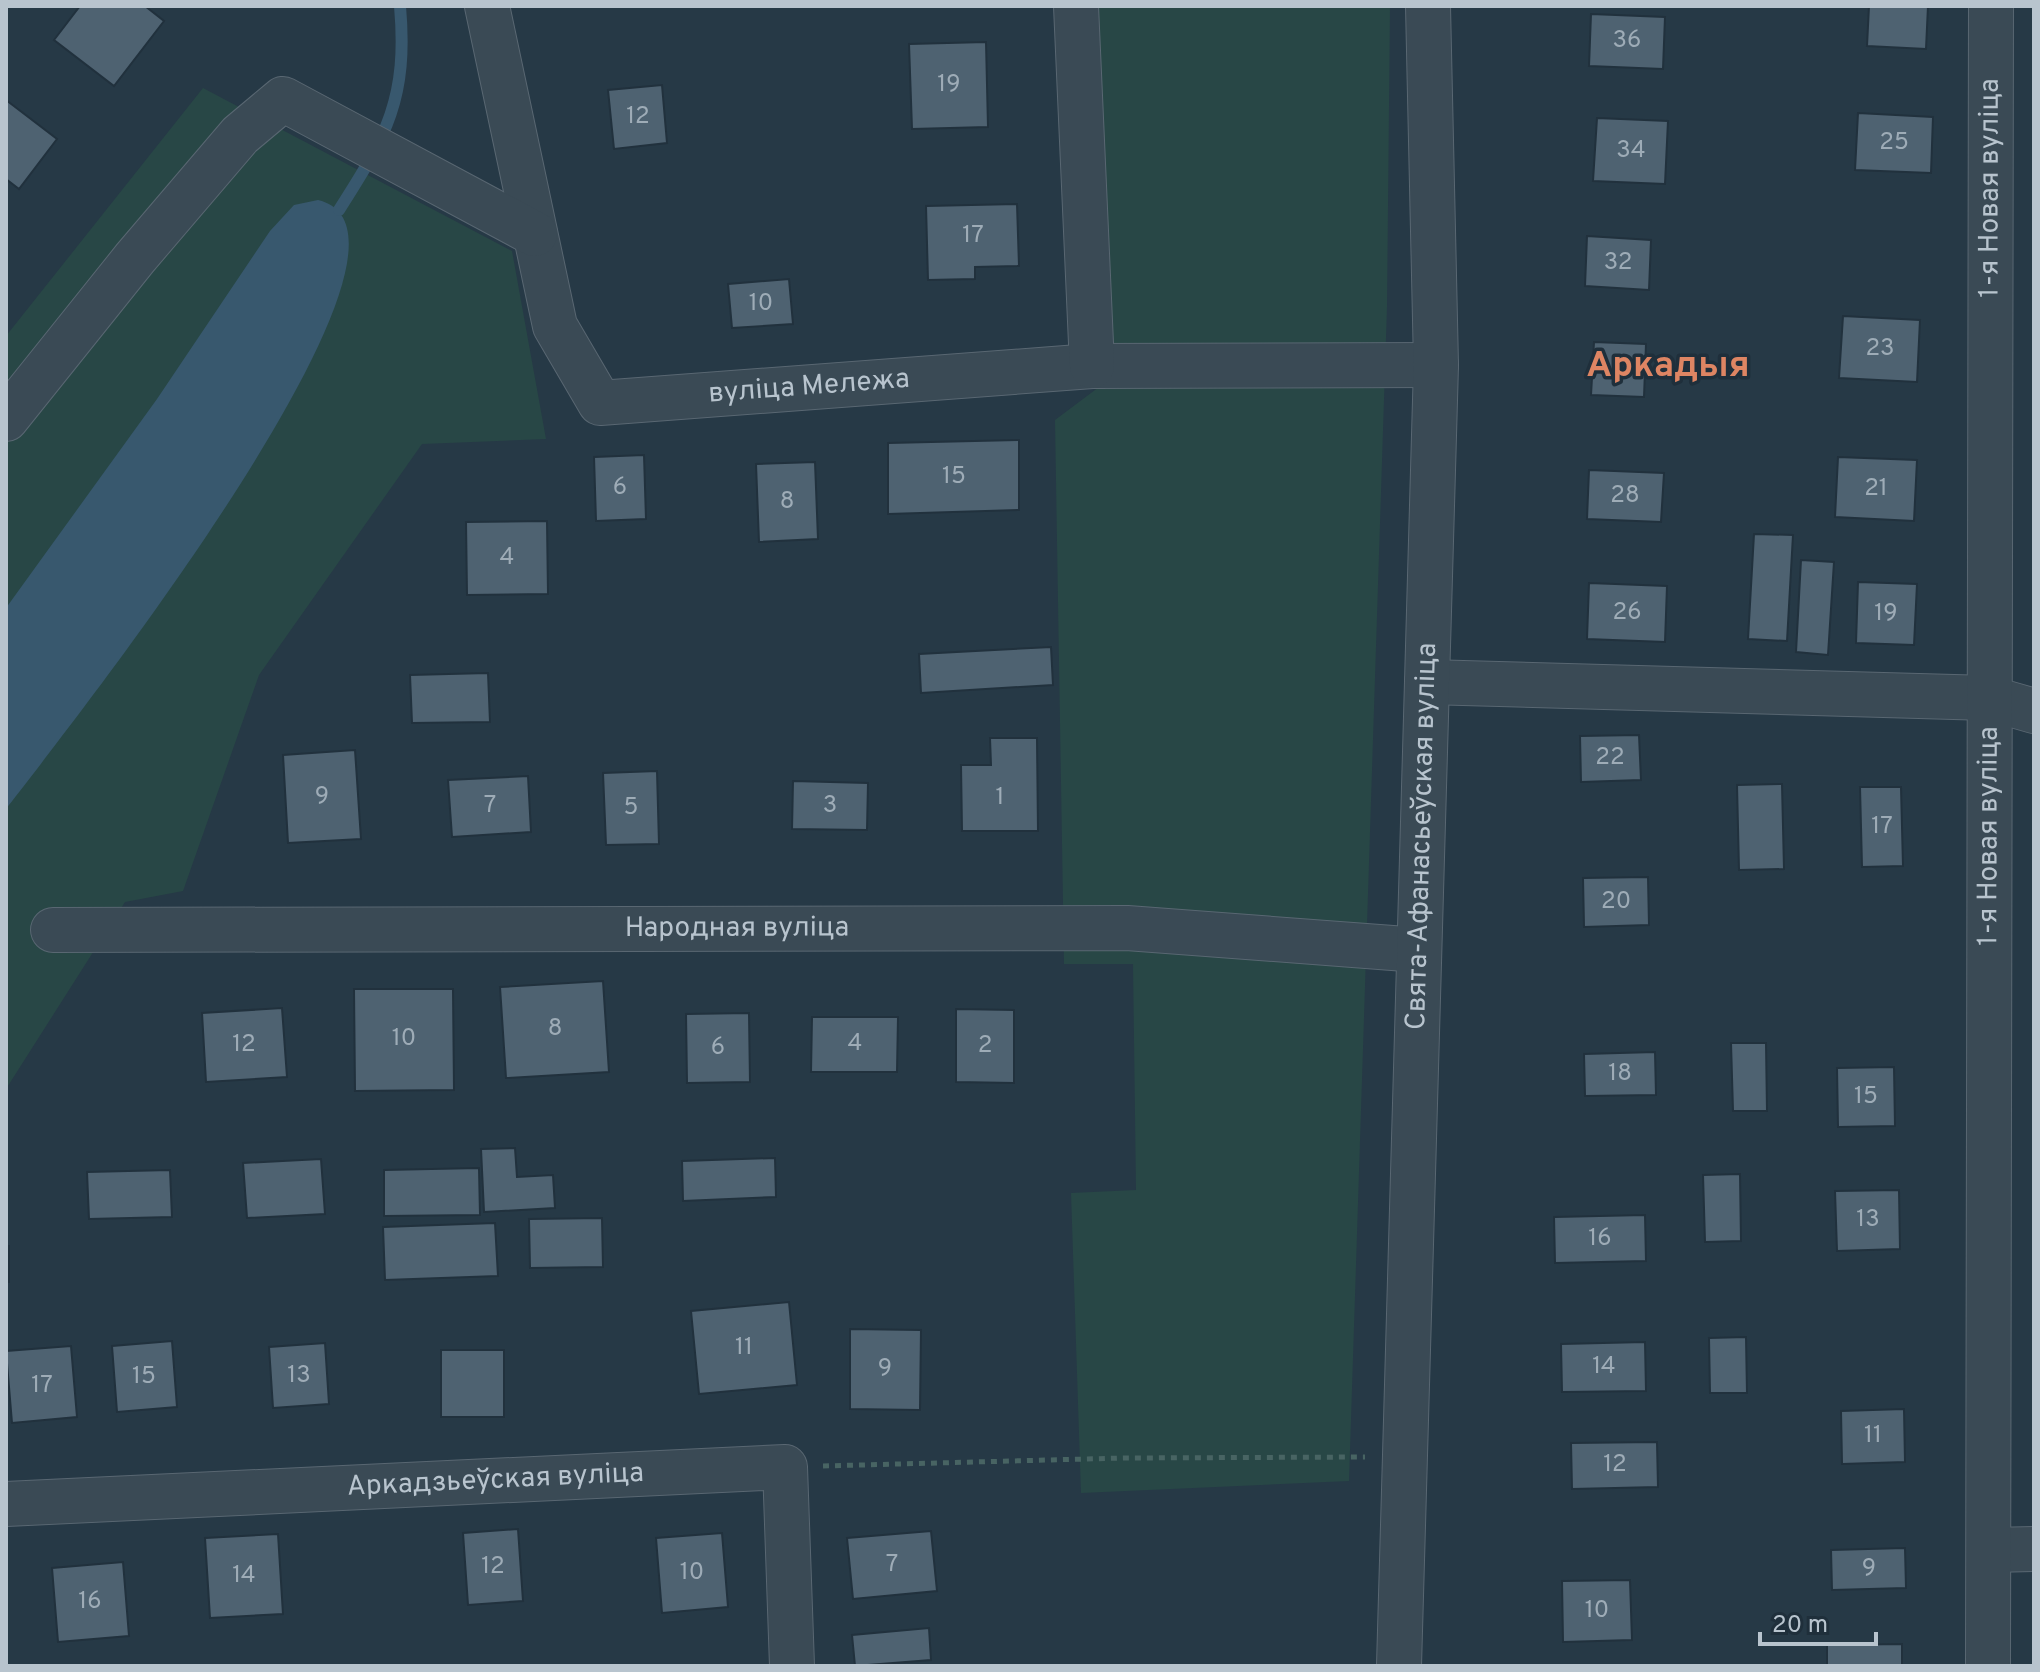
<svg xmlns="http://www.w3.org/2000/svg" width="2040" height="1672" font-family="Overpass,sans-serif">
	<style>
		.green { fill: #284746 }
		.water { fill: #38586e }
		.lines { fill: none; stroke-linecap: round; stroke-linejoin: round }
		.stream { stroke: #38586e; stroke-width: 12 }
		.building { fill: #4e6271; stroke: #21313d; stroke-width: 2 }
		.minor-casing { stroke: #596772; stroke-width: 46 }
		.path { stroke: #486463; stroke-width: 5; stroke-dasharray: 6 6; stroke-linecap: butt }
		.minor { stroke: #3a4a55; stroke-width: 44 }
		.labels { text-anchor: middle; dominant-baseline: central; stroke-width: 7; stroke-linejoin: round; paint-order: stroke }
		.number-label { font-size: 24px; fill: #9eacb7 }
		.street-label { font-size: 28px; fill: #b8c4ce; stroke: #1f2f3b }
		.district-label { font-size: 36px; font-weight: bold; fill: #de8563; stroke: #1f2f3b }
	</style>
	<rect width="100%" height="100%" fill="#263946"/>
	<path class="green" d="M1097,6H1390L1387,307L1349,1481L1081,1493L1071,1193L1136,1190L1133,964H1064L1055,420L1111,378Z
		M203,88L512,251L546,439L422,444L259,675L183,891L125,902L6,1089V336Z"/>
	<path class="water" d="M318,200C463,234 51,750 6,809V608L157,399L270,231L294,205Z"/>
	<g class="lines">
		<path class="stream" d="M339,210C387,135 408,98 400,6"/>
	</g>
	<path class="building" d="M80,6H145L164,21L114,86L54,40Z
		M1869,6H1928L1926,49L1867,46Z
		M1591,14L1665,17L1663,69L1589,66Z
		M986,42L988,127L912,129L909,44Z
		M662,85L667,143L614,149L608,90Z
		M6,100L57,139L19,189L6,179Z
		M1858,113L1933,117L1931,173L1855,170Z
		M1597,118L1668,121L1665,184L1593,181Z
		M1017,204L1019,266L975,267V279L928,280L926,206Z
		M1587,236L1651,240L1649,290L1585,286Z
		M789,279L793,324L732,328L728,284Z
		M1843,316L1920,320L1917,382L1839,378Z
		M1594,342L1646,344L1644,397L1591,395Z
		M1019,440V510L888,514V443Z
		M644,455L646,519L596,521L594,457Z
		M1838,457L1917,460L1914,521L1835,517Z
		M815,462L818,539L759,542L756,464Z
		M1589,470L1664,473L1661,522L1587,519Z
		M547,521L548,594L467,595L466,522Z
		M1754,534L1793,535L1787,641L1748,639Z
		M1801,560L1834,562L1828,655L1796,652Z
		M1858,582L1917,584L1914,645L1856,643Z
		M1589,583L1667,586L1665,642L1587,639Z
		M1051,647L1053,685L921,693L919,654Z
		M488,673L490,722L412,723L410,675Z
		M1639,735L1641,780L1581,782L1580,736Z
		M990,738H1037L1038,831H962L961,765H991Z
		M355,750L361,839L288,843L283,755Z
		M657,771L659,844L606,845L603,773Z
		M528,776L531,832L452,837L448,780Z
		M793,781L868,783L867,830L792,829Z
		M1782,784L1784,869L1739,870L1737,785Z
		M1860,787H1901L1903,866L1862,867Z
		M1648,877L1649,925L1584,927L1583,878Z
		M603,981L609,1072L506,1078L500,987Z
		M354,989H453L454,1090L355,1091Z
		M282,1008L287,1077L206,1082L202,1013Z
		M956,1009L1014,1010V1083L956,1082Z
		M749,1013L750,1082L687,1083L686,1014Z
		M812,1017H898L897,1072H811Z
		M1731,1043H1766L1767,1111H1733Z
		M1655,1052L1656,1095L1585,1096L1584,1054Z
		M1894,1067L1895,1126L1838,1127L1837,1068Z
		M515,1148L517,1177L553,1175L555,1208L484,1212L481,1149Z
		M775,1158L776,1197L683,1201L682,1161Z
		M321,1159L325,1214L247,1218L243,1163Z
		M479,1168L480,1215L384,1216V1170Z
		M170,1170L172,1217L89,1219L87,1172Z
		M1740,1174L1741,1241L1705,1242L1703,1175Z
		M1899,1190L1900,1249L1837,1251L1835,1191Z
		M1645,1215L1646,1261L1555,1263L1554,1217Z
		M602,1218L603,1267L530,1268L529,1219Z
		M495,1223L498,1276L385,1280L383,1227Z
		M6,1246H9V1282H6Z
		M789,1302L797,1385L699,1394L691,1311Z
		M850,1329L921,1330L920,1410L850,1409Z
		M1746,1337L1747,1393H1710L1709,1338Z
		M172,1341L177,1407L117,1412L112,1346Z
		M1645,1342L1646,1391L1562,1392L1561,1344Z
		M325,1343L329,1404L273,1408L269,1347Z
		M71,1346L77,1417L12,1423L6,1351Z
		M441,1350H504V1417H441Z
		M1904,1409L1905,1462L1842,1464L1841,1411Z
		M1657,1442L1658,1487L1572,1489L1571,1443Z
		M518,1529L523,1601L468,1605L463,1533Z
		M931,1531L937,1591L853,1599L847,1538Z
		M722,1533L728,1607L662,1613L656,1538Z
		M278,1534L283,1614L210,1618L205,1538Z
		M1905,1548L1906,1588L1832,1590L1831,1550Z
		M123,1562L129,1636L58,1642L52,1568Z
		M1630,1580L1632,1640L1563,1642L1562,1581Z
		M929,1628L931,1660L855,1666L852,1635Z
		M1902,1644V1666H1827V1645Z"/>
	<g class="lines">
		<defs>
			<g id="minor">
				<path id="s1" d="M487,6L555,326L600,403L1092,366L1436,365"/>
				<path d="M1076,6L1092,366"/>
				<path d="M6,419L135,258L240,135L283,99L535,234"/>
				<path d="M1427,682L1989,698L2034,711"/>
				<path id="s2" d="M53,930L1127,928L1419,950"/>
				<path id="s3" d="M6,1504L785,1467L792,1666"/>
				<path d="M1990,1550L2034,1549"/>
				<path id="s4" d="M1399,1666L1436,365L1428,6"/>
				<path id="s5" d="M1988,1666L1991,6"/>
			</g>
		</defs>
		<use href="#minor" class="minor-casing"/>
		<path class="path" d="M823,1466L1124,1458L1365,1457"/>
		<use href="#minor" class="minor"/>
	</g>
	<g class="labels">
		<g class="number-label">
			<text x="1627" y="41">36</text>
			<text x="949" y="85">19</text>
			<text x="638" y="117">12</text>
			<text x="1894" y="143">25</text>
			<text x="1631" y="151">34</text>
			<text x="973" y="236">17</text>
			<text x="1618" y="263">32</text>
			<text x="761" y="304">10</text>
			<text x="1880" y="349">23</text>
			<text x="954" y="477">15</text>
			<text x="620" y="488">6</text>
			<text x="1876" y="489">21</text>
			<text x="1625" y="496">28</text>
			<text x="787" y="502">8</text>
			<text x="507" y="558">4</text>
			<text x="1627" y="613">26</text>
			<text x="1886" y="614">19</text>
			<text x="1610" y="758">22</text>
			<text x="322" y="797">9</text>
			<text x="1000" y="798">1</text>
			<text x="490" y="806">7</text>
			<text x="830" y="806">3</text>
			<text x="631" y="808">5</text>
			<text x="1882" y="827">17</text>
			<text x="1616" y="902">20</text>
			<text x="555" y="1029">8</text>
			<text x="404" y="1039">10</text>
			<text x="855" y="1044">4</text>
			<text x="244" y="1045">12</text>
			<text x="985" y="1046">2</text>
			<text x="718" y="1048">6</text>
			<text x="1620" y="1074">18</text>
			<text x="1866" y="1097">15</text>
			<text x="1868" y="1220">13</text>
			<text x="1600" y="1239">16</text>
			<text x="744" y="1348">11</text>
			<text x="1604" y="1367">14</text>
			<text x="885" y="1369">9</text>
			<text x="299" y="1376">13</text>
			<text x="144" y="1377">15</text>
			<text x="42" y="1386">17</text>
			<text x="1873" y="1436">11</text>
			<text x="1615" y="1465">12</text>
			<text x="892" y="1565">7</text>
			<text x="493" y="1567">12</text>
			<text x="1869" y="1569">9</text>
			<text x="692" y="1573">10</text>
			<text x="244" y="1576">14</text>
			<text x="90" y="1602">16</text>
			<text x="1597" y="1611">10</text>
		</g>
		<g class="street-label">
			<text stroke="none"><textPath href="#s5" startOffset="1478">1-я Новая вуліца</textPath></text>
			<text stroke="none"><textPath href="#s1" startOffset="626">вуліца Мележа</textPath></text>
			<text stroke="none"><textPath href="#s4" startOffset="830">Свята-Афанасьеўская вуліца</textPath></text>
			<text stroke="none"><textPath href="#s5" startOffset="830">1-я Новая вуліца</textPath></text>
			<text stroke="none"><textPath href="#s2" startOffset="684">Народная вуліца</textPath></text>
			<text stroke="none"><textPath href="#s3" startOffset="490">Аркадзьеўская вуліца</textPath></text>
		</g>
		<g class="district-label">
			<text x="1668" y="367">Аркадыя</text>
		</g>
	</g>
	<rect width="2040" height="1672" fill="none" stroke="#b8c4ce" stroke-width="16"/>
	<path d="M1760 1632v12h116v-12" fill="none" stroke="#b8c4ce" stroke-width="4"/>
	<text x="1772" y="1632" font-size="24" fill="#b8c4ce" stroke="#1f2f3b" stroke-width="6" paint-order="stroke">20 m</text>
</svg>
